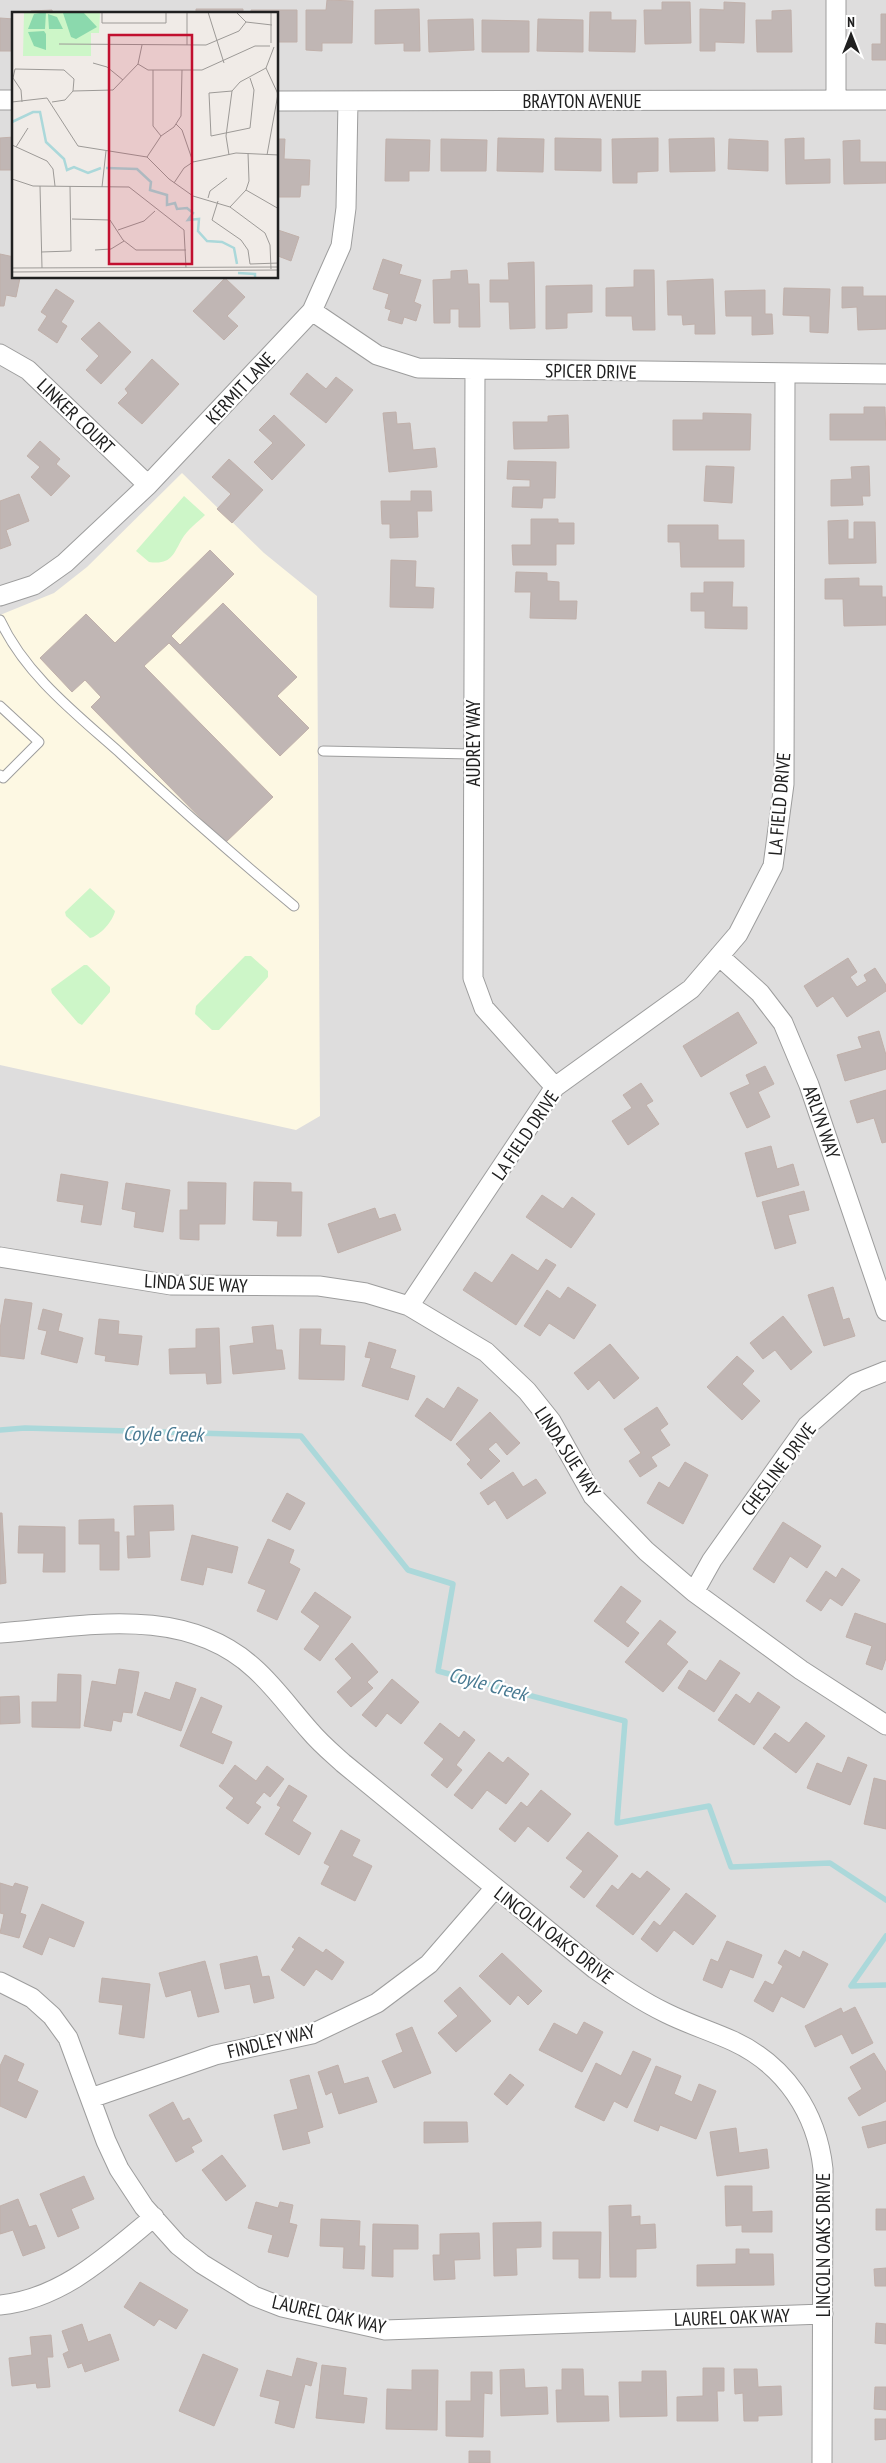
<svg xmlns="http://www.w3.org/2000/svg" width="886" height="2463" font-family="'PT Sans Narrow',sans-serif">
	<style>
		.residential { fill: #dedddd; fill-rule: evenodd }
		.education { fill: #fdf8e3 }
		.park { fill: #cdf6c8 }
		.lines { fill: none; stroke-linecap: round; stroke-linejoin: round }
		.stream { stroke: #abd8da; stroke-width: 5.5 }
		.building { fill: #c0b6b4; stroke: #c0b0aa }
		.lane-casing { stroke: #9d9d9d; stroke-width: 11 }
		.street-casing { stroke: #9d9d9d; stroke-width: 21 }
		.lane { stroke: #fff; stroke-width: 9 }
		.street { stroke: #fff; stroke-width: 19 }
		.labels { text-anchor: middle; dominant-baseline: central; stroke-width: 4.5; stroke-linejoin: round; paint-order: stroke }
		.street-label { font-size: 19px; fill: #202020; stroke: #fff }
		.water-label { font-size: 20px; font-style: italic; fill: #497a92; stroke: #fff }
		.inset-river { fill: none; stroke: #abd8da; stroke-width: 2.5 }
		.inset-road { fill: none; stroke: #9d9a97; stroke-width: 1 }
		.view { fill: #c10f2f; fill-opacity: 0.15; stroke: #c10f2f; stroke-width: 2.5 }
		.inset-edge { fill: none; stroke: #202020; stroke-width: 2.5 }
	</style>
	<rect width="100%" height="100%" fill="#f0ebe7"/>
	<path class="residential" d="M0,0H886V2463H0ZM14,14H278V278H14Z"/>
	<path class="education" d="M182,473L264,553L317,596L320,1116L296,1130L0,1065V615L54,593L87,567Z"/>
	<path class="park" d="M184,496L205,515C198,522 187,530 182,539C173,555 171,565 149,562L136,551Z
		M90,888L115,911C113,921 100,936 90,938L66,916L65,912Z
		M245,956H251L268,971V977L219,1030H212L195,1014L196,1006Z
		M84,965H87L110,987V992L82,1025L78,1023L52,993L51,989Z"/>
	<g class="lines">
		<path class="stream" d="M0,1430L25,1428L301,1436L408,1570L453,1584L438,1671L625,1721L617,1823L709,1806L731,1867L830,1863L886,1900
			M886,1936L851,1986L886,1985"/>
	</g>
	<path class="building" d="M327,0L353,1L352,43H322V51L306,50V10H326Z
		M662,2H690L691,43L645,44L644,10H662Z
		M724,2L745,3L744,43L715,42V51H700V9L724,10Z
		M196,9H243V14H196Z
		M419,9L420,51H404V43L375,44V10Z
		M52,10L53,14H31V11Z
		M251,10H297V42H278V14H251Z
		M791,10L792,52H757L756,20H772V11Z
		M590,12H611V20H636L635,52L589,51Z
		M881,14H886V60H872V44H881Z
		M0,18L14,19V51H0Z
		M473,19L474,50L429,52L428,20Z
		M538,19L583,20V52L537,51Z
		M482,20L529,21V52H482Z
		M14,137V170H0V138Z
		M498,138L544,139L543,172L497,171Z
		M555,138L601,139V171L555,170Z
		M658,138V171L637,172V183H613L612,139Z
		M714,138L715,171L670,172L669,139Z
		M804,138V160L830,159V183L786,184L785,139Z
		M278,139H285L284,159L310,160L309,185H301L300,197H278Z
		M386,139L430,140L429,171H409V181H385Z
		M441,139L487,140L486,171H441Z
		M729,139L768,141V171L728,169Z
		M860,140V162H886V183L844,184L843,141Z
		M278,230L299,237L291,261L278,256Z
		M0,254L14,257V278H20L16,297L6,295L4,306H0Z
		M383,259L402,265L399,274L421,280L414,302L421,305L416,321L404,317L402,324L388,320L391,310L385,308L389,294L373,289Z
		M534,262L535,328L510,329L509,302H490V280H509L508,263Z
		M467,270L468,284H479L480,327H459V309H450V323H434L433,280L451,279V271Z
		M634,270H654L655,330H633L632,316H606V288L634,287Z
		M225,278L245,297L227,316L238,326L224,340L193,311Z
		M713,279L715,334H695V324L683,325L682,315H668L667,281Z
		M592,285V312L567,313V328L546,329V286Z
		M842,287H863V296H886V329L858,330L857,307L842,308Z
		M784,288L830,289L828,333L810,332V316L783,315Z
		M56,289L74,301L61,322L67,326L57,343L38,330L47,316L41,312Z
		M765,290V314H772L773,334L752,335V316H726L725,291Z
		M99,322L131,352L101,384L86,370L99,356L81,339Z
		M152,359L179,384L142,424L118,403L128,393L125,389Z
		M307,373L326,389L336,377L353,390L326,423L290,394Z
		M864,407H885L886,440H830V414H864Z
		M396,412L397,424L410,423L413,450L435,448L437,467L389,472L383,413Z
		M703,413L751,414L750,450H673V420H703Z
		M274,415L305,445L272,480L254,462L273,443L259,430Z
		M568,415L569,448L514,449L513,422H548V416Z
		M40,441L60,459L56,464L70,476L51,496L31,477L40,467L27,456Z
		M229,459L263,490L232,523L217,509L231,494L212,477Z
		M508,461L556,462L555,498H543L542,508L512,507L513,487H530V480L507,479Z
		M706,466L734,467L732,503L704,501Z
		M869,466L870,496H862L863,505L831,506V480L852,479L851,467Z
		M411,491H431L432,511H417L418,537L390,538V524H382L381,501H411Z
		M19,494L29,521L6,530L11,545L0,549V501Z
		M531,519H558V523H574V544H556V565H513L512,545H531Z
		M848,520V539H854V522H875L876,563L829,564L828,521Z
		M668,525H718V540H744V567H681L680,542H668Z
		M210,550L234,574L171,636L180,645L223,603L297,677L277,696L309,728L280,756L169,643L144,666L273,797L225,843L91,707L101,697L85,680L72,692L40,658L86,614L115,643Z
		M391,560L416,561L415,587L434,588L433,608L390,607Z
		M516,572L547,573V581L559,582V601H577L576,619L530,618L531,592H515Z
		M859,578V586H882V597H886V625L844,626L843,599H825V579Z
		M704,582H733L732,607H747V629L705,628V611H691V593H704Z
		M848,958L857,972L850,977L857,987L867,981L864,975L875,968L886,985V991L847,1017L833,996L817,1007L804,986Z
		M738,1012L757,1043L701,1077L683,1046Z
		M879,1031L886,1055V1069L845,1081L837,1055L862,1048L858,1037Z
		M765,1066L774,1084L758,1092L770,1117L747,1128L730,1093L750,1084L746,1075Z
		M641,1083L653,1101L646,1105L659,1124L628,1145L612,1121L632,1108L623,1095Z
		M886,1090V1142L882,1143L874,1118L857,1123L850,1101Z
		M771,1146L777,1169L793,1164L799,1185L757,1197L745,1153Z
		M61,1174L108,1182L101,1225L81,1222L84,1205L57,1201Z
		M188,1182L226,1183L225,1224H199V1240L180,1239V1210H188Z
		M254,1182L291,1183V1192H302L301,1236H277L278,1221L253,1220Z
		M126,1183L170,1190L163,1232L134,1227L136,1212L122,1209Z
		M804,1191L809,1210L788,1215L796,1243L775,1249L762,1202Z
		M542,1195L563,1209L572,1197L595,1214L571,1248L526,1217Z
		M375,1208L379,1219L395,1214L401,1230L338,1253L328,1224Z
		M512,1254L538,1271L546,1259L556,1265L516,1325L463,1290L475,1272L492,1283Z
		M568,1287L596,1305L574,1339L549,1323L540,1336L524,1326L547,1290L560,1299Z
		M833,1287L843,1320L849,1318L855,1336L824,1346L808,1295Z
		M5,1299L32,1303L24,1359L0,1356V1329Z
		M43,1309L62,1314L58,1331L83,1338L77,1363L41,1354L47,1331L38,1329Z
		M783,1316L812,1352L791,1370L775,1350L763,1359L750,1343Z
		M99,1319L119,1321L118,1334L142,1336L138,1365L105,1361L106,1356L95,1354Z
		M273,1325L276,1350H282L285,1369L233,1374L230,1346L254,1343L252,1327Z
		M219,1328L221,1383L207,1384L206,1373L170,1374L169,1349L196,1348V1329Z
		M300,1329H321L320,1345L345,1346L344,1380L299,1379Z
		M369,1342L396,1350L390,1368L415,1376L408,1400L362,1386L371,1358L365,1357Z
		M610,1344L639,1378L614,1399L599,1380L588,1390L574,1373Z
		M737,1356L754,1371L742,1384L760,1401L742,1420L707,1387Z
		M458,1387L478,1400L451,1441L415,1416L427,1398L444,1409Z
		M657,1407L668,1424L660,1430L670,1445L651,1457L657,1466L640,1477L629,1461L641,1453L624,1429Z
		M490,1412L520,1443L507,1455L496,1442L488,1449L500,1461L481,1479L467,1464L471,1460L456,1444Z
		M685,1462L708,1475L683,1524L647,1503L659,1482L669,1488Z
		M513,1472L523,1487L536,1479L546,1493L507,1519L495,1500L488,1505L480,1493Z
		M287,1493L305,1503L290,1530L272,1521Z
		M173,1505L174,1530L149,1531L150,1557L128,1558L127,1536H135L134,1506Z
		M0,1513H2L6,1583L0,1584Z
		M114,1519V1532H119V1570H100V1544H79V1520Z
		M783,1522L821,1546L807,1568L790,1556L774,1583L753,1569Z
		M19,1526L65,1527V1572H43L44,1553H18Z
		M192,1535L238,1547L232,1573L207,1567L203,1585L181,1580Z
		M268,1539L294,1550L289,1563L300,1569L277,1620L257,1611L266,1590L248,1583Z
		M842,1568L860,1580L842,1606L830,1598L821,1611L806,1601L826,1571L836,1578Z
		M621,1586L641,1601L625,1622L639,1633L628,1647L594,1621Z
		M315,1592L351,1617L320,1661L304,1649L320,1626L301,1612Z
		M855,1613L886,1624V1658L882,1670L866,1664L872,1646L846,1637Z
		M660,1620L676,1632L666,1644L688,1662L663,1692L625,1662Z
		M352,1643L378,1672L367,1682L373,1688L351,1707L337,1692L352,1678L335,1659Z
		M720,1660L740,1673L714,1712L678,1688L689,1670L706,1681Z
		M119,1669L139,1672L132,1713L123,1712L121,1722L113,1720L111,1731L84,1726L92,1681L116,1685Z
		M58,1674L81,1675L80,1728L32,1727V1702H57Z
		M392,1679L419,1702L401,1724L387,1713L376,1727L362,1715Z
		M176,1682L196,1689L181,1731L137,1715L145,1692L170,1700Z
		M758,1692L780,1707L754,1745L718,1720L736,1694L750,1704Z
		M19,1696L20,1723L0,1724V1697Z
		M201,1697L222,1706L211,1733L232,1742L223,1764L180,1746Z
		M806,1722L825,1736L796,1773L763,1748L775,1733L789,1743Z
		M440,1723L459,1738L464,1731L475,1740L456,1765L462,1770L447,1788L431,1775L444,1759L424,1743Z
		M489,1752L503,1763L508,1757L529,1774L506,1804L487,1790L472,1809L454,1795Z
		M848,1757L867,1765L850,1805L807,1788L817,1763L842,1773Z
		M235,1765L256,1781L267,1766L284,1779L270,1797L264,1792L255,1803L261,1807L248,1824L226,1808L234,1798L219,1786Z
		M874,1778L886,1781V1829L864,1824Z
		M289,1785L307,1796L292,1821L311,1833L299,1855L265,1834L281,1807L277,1805Z
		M541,1790L571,1814L548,1842L528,1826L515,1842L499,1829L521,1802L527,1807Z
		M341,1830L360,1840L352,1856L372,1866L355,1901L321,1884L330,1866L324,1863Z
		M588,1832L618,1856L584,1898L570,1887L583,1871L566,1858Z
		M647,1871L670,1889L633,1935L596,1906L612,1885L618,1890L632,1873L640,1879Z
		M0,1883L13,1887L15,1883L28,1887L20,1913L26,1915L19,1938L0,1933L4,1914L0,1913Z
		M686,1893L716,1916L693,1945L674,1930L657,1952L641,1939L654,1921L660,1926Z
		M42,1904L84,1922L74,1947L49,1937L42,1955L23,1947Z
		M299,1937L323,1953L326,1949L344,1962L332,1980L316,1969L304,1986L281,1970L295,1949L292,1947Z
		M727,1941L762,1955L753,1978L730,1969L722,1988L703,1980L711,1959L718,1962Z
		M785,1950L800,1958L803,1951L828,1964L804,2008L781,1996L773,2012L754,2001L765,1981L773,1985L783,1966L778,1963Z
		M502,1953L542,1991L528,2005L518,1995L510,2005L479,1976Z
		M257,1956L262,1977L269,1976L274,1998L254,2003L250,1984L225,1989L220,1964Z
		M205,1961L219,2012L198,2017L191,1990L166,1997L159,1973Z
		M102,1978L150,1984L144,2038L119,2034L123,2005L99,2002Z
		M460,1987L491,2021L456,2052L438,2033L458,2016L444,2001Z
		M855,2007L873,2043L852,2054L842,2034L815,2047L805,2026L841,2008L843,2013Z
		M584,2022L603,2032L582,2072L539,2050L554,2023L577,2035Z
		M412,2027L431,2073L394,2088L382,2061L403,2052L396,2034Z
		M633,2051L651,2059L627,2108L614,2101L604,2121L575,2107L596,2063L621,2076Z
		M874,2053L886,2072V2101L859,2116L848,2098L862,2089L850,2067Z
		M5,2055L24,2064L17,2081L38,2091L26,2118L0,2106V2066Z
		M338,2065L344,2084L368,2077L377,2102L339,2114L332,2092L326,2095L318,2072Z
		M656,2066L681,2076L674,2094L692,2102L699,2084L716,2091L696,2139L660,2125L658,2131L634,2121Z
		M510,2074L524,2085L507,2105L494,2094Z
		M309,2075L323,2127L307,2132L310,2143L283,2150L274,2115L298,2109L290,2080Z
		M173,2102L183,2121L189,2118L202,2141L191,2147L194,2152L176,2162L149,2115Z
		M886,2121V2143L868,2148L862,2127Z
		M424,2122H467L468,2142L424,2143Z
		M736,2128L739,2153L767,2149L769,2168L717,2176L710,2132Z
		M222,2155L246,2186L226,2201L202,2170Z
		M84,2176L94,2199L71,2209L79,2228L58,2237L40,2194Z
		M725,2186H752V2212L772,2211V2232H742V2225L726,2226Z
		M18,2199L29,2227L36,2225L45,2248L23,2256L13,2230L0,2234V2206Z
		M256,2202L278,2208L280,2202L293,2205L289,2223L297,2225L288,2257L268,2252L273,2235L248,2228Z
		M631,2205V2217L640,2216V2225L655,2224L656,2248L636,2249V2277H610L609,2206Z
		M876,2209H886V2230H876Z
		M321,2219L360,2221L359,2246H365L364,2269L343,2268L344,2247L320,2246Z
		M541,2222V2247L516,2248L517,2275L494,2276L493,2223Z
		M373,2224L418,2225V2249H393V2277L372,2276Z
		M553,2232H601L600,2278H579V2259H553Z
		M479,2233L480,2259L454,2260L455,2279L434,2280L433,2255H440V2234Z
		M736,2249H749V2254H773L774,2285L697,2286V2265L736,2264Z
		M886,2268V2286H875L874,2269Z
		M140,2282L188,2310L176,2329L159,2319L154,2326L124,2307Z
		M876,2323L886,2324V2344L875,2343Z
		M82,2324L88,2342L110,2334L119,2360L85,2372L82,2363L68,2368L63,2354L69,2351L62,2331Z
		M51,2335L53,2357H47L50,2387L37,2388L36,2383L12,2386L9,2358L32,2355L30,2337Z
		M203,2354L238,2369L214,2426L179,2411Z
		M297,2358L317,2363L311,2386L305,2384L294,2428L275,2423L280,2401L260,2396L267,2370L292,2377Z
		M322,2365L346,2368L343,2395L367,2398L364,2423L316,2418Z
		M703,2368H724V2391H717L718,2421H677V2397L703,2396Z
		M524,2369L525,2388L547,2387L548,2414L501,2416L500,2370Z
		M562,2369H583L584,2396H608L609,2421L557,2422L556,2390H562Z
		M734,2369H757L758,2387L781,2386L782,2415L758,2416V2421H744L743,2393L735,2394Z
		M412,2370H438L437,2430L386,2429L387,2389L412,2390Z
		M642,2371H666L667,2416L620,2417L619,2382H642Z
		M471,2372H492V2394L484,2393L483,2437L446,2436V2401H471Z
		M875,2387H886V2410L874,2409Z
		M875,2419H886V2439L875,2440Z
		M469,2451H490V2463H469Z"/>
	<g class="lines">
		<defs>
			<path id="lane" d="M0,620C25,674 75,713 119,752C176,805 234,856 294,906
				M0,706L39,742L3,778L0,775
				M323,751L472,754"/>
			<path id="street" d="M0,100H14
				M836,100V0
				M278,101L886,100
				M312,311L377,355L418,368L886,374
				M0,354L28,370L148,485
				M475,369L473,978L484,1008L555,1087
				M0,596L34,585L65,563L148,485L312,311L341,246L346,208L348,101
				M719,956L760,993L783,1023L809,1085L886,1311
				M0,1257L171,1285L319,1286L366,1293L409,1306L486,1352L527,1391L551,1421L593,1496L646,1551L694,1592L801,1670L886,1725
				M409,1306L555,1087L691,989L738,934L773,866L784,784L785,373
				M694,1592L712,1560L807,1426L856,1383L886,1371
				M0,1633C86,1626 185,1604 255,1669C276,1688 292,1711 310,1731C320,1743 332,1753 343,1763L595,1969C618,1985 641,2001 666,2013C688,2024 711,2031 733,2041C785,2065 817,2113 823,2169L822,2463
				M0,1982L32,1998L52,2016L68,2038L106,2141L119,2169L144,2207L178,2245L202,2264L254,2296L282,2307L385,2330L823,2314
				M91,2098L215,2055L312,2034L377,2003L429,1964L495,1888
				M0,2305C62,2299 108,2255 154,2217"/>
		</defs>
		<use href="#lane" class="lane-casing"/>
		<use href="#street" class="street-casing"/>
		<use href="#lane" class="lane"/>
		<use href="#street" class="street"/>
	</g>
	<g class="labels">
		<g class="street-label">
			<text x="582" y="101">BRAYTON AVENUE</text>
			<text transform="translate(591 371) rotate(1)">SPICER DRIVE</text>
			<text transform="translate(240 388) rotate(-47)">KERMIT LANE</text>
			<text transform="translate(76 416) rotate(44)">LINKER COURT</text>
			<text transform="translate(473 743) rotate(-90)">AUDREY WAY</text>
			<text transform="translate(779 804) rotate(-85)">LA FIELD DRIVE</text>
			<text transform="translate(822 1122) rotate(71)">ARLYN WAY</text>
			<text transform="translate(525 1135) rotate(-56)">LA FIELD DRIVE</text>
			<text transform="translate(196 1283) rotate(3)">LINDA SUE WAY</text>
			<text transform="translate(568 1452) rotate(57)">LINDA SUE WAY</text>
			<text transform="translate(778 1469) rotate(-53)">CHESLINE DRIVE</text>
			<text transform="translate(554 1935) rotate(38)">LINCOLN OAKS DRIVE</text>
			<text transform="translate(271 2041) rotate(-14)">FINDLEY WAY</text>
			<text transform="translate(823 2245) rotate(-90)">LINCOLN OAKS DRIVE</text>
			<text transform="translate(329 2314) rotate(13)">LAUREL OAK WAY</text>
			<text transform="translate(732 2317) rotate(-2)">LAUREL OAK WAY</text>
		</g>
		<g class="water-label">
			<text transform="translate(163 1434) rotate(1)">Coyle Creek</text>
			<text transform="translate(488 1684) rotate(15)">Coyle Creek</text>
		</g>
	</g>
	<g transform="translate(12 12)">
		<rect width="266" height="266" fill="#f0ebe7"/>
		<path d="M12,0H88L87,21H79V44H11Z" fill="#cdf6c8"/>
		<path d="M34,0L33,17H16L22,2ZM71,0L85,15L64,27L59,25L51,1ZM36,2L45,5L51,17H37ZM32,19L34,22V38L22,34L16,20Z" fill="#8bd9ad"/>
		<path class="inset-river" d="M0,110L21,100H28L34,130L52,147L55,158L62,155L76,161L89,156M94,156L125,157L139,170L138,178L155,183V193L163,191L165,197L175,196L181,201L176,208L187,207L186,219L195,229L210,230L222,236L225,252M226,261L243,262V266"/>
		<path class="inset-road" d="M90,0V11H154V0M196,0L212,51M224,0L234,10L260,13M259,0V31M0,10V31M47,32L194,33L227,19L234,10M175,33V0M81,51L95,55L111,68M126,52L136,58H190L243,34H258M254,56L266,82L255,143M141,58V114L149,124M220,79L197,81L199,124L238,116L242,78L238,66M0,90L35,86L66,134L135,145L157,167L181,184L218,195L253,221L258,233L259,257M10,90L9,78L1,66L3,57L52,58L62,67L61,79M40,90L53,88L61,79L101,78L126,52L130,33M164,112L170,118L181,150M0,133L35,149L41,157L43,174M4,135L16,116M217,143L214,124L220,79L228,70L254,56L262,35M135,145L149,124L162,115L169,104L170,58M0,167L21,174L117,175L172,218L174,256M162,171L172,156L181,150L224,141L267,143M28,174L30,256M90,175L94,139M234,178L267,197M196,186L198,179L215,166M206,189L200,208L229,228L236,238L238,252L267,251M218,195L234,178L237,169L236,141M60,207L98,208L111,228L124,238H174M106,218L132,209L143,199M83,238L99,237L112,229M29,240L59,239L58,174M0,256L267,255M0,260L267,258"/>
		<path class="view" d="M97,23H180V252H97Z"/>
		<rect width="266" height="266" class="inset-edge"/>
	</g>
	<g transform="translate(851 35)" stroke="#ffffff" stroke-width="4" paint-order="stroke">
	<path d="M0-4L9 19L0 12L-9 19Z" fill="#202020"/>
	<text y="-8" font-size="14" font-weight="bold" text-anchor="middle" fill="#202020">N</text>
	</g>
</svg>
